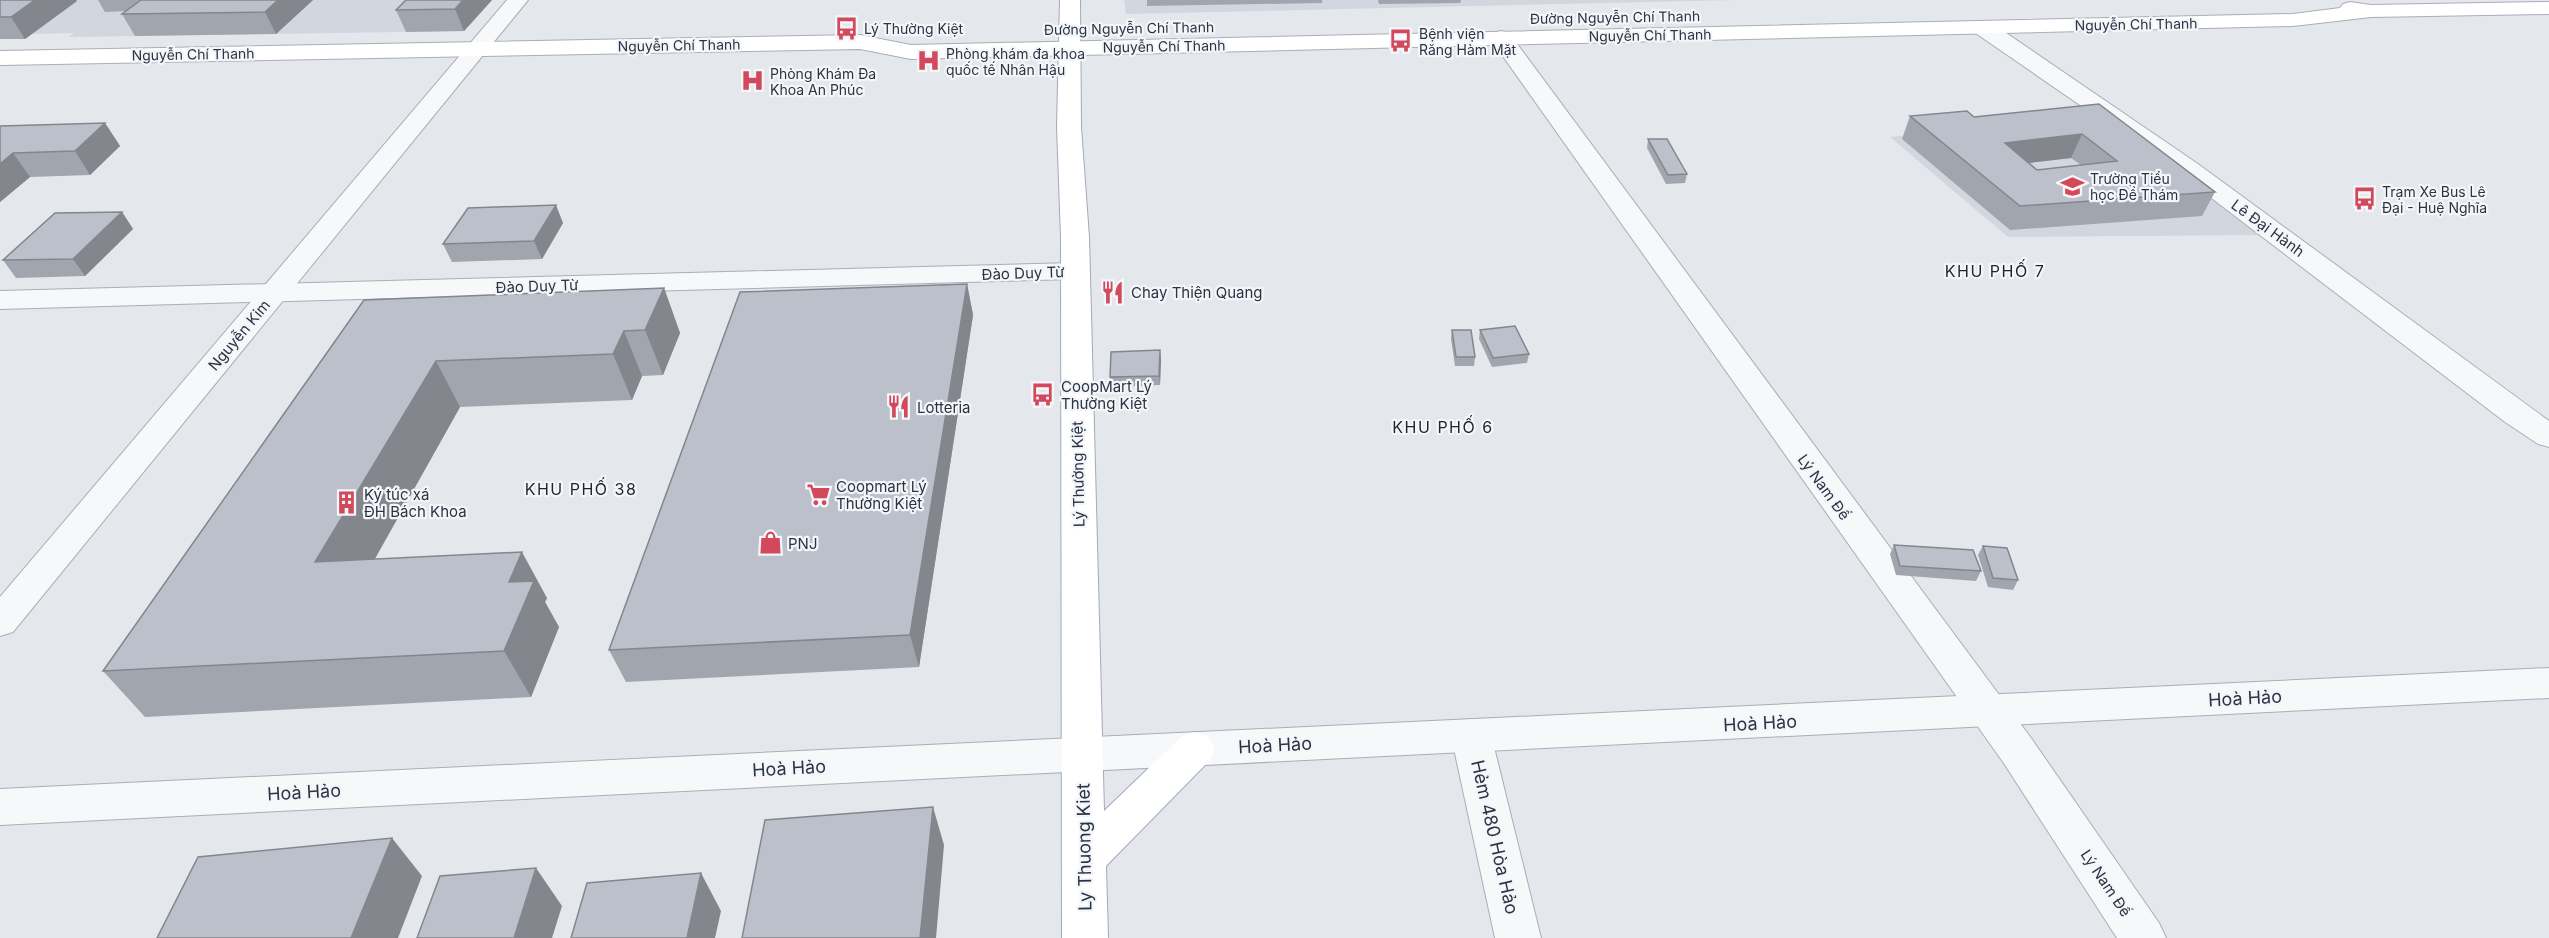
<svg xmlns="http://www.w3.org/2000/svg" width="2549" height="938" font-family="Inter,sans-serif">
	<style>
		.built { fill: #d2d6de }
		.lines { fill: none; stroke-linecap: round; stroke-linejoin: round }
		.minor-casing { stroke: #a9aeb7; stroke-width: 2 }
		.tertiary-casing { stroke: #a9aeb7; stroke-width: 2 }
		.secondary-casing { stroke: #a9aeb7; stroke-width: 2 }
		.primary-casing { stroke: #a3abb8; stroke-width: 2 }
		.minor { fill: #f7f8fa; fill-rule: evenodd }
		.tertiary { fill: #f7f8fa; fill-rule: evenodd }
		.secondary { fill: #fff; fill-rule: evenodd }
		.primary { fill: #fff; fill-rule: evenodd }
		.wall { fill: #a1a5ae; fill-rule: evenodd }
		.shaded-wall { fill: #83868d }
		.building { fill: #bbc0ca; stroke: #83868d; stroke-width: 1.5; fill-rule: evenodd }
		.labels { text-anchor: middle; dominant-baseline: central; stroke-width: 4.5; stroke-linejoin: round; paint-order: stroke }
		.far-street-label { font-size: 14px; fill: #2b3445; stroke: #f4f6f9 }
		.far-poi-label { font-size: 14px; fill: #2b3445; stroke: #f4f6f9; text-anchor: start }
		.street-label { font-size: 15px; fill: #2b3445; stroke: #f4f6f9 }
		.poi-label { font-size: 15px; fill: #2b3445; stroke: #f4f6f9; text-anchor: start }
		.neighbourhood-label { font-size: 16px; letter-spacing: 1.5px; fill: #1d2536; stroke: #f4f6f9 }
		.near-street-label { font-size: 18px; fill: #2b3445; stroke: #f4f6f9 }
	</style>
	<rect width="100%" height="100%" fill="#e4e7ec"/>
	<path class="built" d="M2,0H492L464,31L69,37L74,33L32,34L25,39H0Z
		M1124,0H1736L1126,14Z
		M2107,117L2262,235L2008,237L1890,137Z"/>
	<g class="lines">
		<defs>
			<path id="minor" d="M1501,31L1509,33L2031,738L2159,923L2166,938H2117L2003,762L1490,38L1493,33Z
				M1074,263L1084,265L1088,271L1084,277L1074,279L0,309V291Z
				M1471,719L1485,723L1491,735L1541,938H1495L1451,735L1457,723Z"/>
			<path id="tertiary" d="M507,0H528L13,632L0,636V597Z
				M1982,21L1990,22L2198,164L2549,421V447L2538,444L2505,422L2180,174L1974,32L1971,27L1974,22Z
				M2549,668V698L0,825V789Z"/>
			<path id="secondary" d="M2350,2L2371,5L2549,2V14L2371,17L2293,26L911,59L860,49L0,65V51L860,35L911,45L2293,14L2340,8L2343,4Z"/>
			<path id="primary" d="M1060,0H1080L1081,127L1089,237L1104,811L1181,737L1195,732L1209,737L1215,749L1209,761L1106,866L1108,938H1062L1061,237L1057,127Z"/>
		</defs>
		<use href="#minor" class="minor-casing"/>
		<use href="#tertiary" class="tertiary-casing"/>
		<use href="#secondary" class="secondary-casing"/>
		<use href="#primary" class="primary-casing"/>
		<use href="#minor" class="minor"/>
		<use href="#tertiary" class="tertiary"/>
		<use href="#secondary" class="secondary"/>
		<use href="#primary" class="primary"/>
	</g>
	<path class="wall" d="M0,0L77,1L25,39H0Z
		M98,0H313L276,34L135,36L122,14L127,11L105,12Z
		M492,0L464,31L406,32L396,10Z
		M1147,0H1322V3L1147,6Z
		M1378,0H1461L1460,3L1379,4Z
		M2099,104L2215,192L2202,216L2010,230L1902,139L1910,116L1974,117ZM2071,158L2081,165L2037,170L2028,163Z
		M105,123L120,146L90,175L30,177L0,202V126Z
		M1648,139L1687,174L1685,183L1666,184L1647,148Z
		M122,212L133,229L85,276L16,278L3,260Z
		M563,223L542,259L452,262L443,244Z
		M967,284L973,315L919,667L626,682L609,650Z
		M664,288L680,333L663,375L642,376L632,400L460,407L375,559L547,598L545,602L559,627L531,697L145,717L103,671L364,300Z
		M1452,330L1475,357L1474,366H1455L1451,339Z
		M1480,330L1529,354L1527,363L1492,367L1479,339Z
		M1161,359L1160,385L1111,387L1110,377Z
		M1894,545L1981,571L1976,581L1896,575L1890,554Z
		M1983,546L2018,580L2013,590L1988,587L1978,555Z"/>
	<path class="shaded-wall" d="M35,0H76L77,1L25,39L11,17Z
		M278,0H313L276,34L265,12Z
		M463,0H492L464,31L455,9Z
		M105,123L120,146L90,175L75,151Z
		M2082,134L2071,158L1995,167L2005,143Z
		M13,153L30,177L0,202V164Z
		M556,205L563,223L542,259L534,241Z
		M122,212L133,229L85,276L73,259Z
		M967,284L973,315L919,667L910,635Z
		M664,288L680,333L663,375L645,330Z
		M624,331L642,376L632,400L613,354Z
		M1160,350L1161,359L1160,385L1159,376Z
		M436,361L460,407L347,608L315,562Z
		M522,552L547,598L545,602L559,627L531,697L504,651L509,582Z
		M933,807L944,845L936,938H920Z
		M392,838L422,876L398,938H351Z
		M536,868L562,906L552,938H514Z
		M701,873L721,911L715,938H687Z"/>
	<path class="building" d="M0,0H35L11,17H0Z
		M141,0H278L265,12L122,14Z
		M406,0H463L455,9L396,10Z
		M2099,104L2215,192L2020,206L1910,116L1967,111L1974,117ZM2082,134L2117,161L2037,170L2005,143Z
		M105,123L75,151L13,153L0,164V126Z
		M1648,139H1667L1687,174L1668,175Z
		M556,205L534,241L443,244L468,208Z
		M122,212L73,259L3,260L55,213Z
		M967,284L910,635L609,650L740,292Z
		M664,288L645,330L624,331L613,354L436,361L315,562L522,552L509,582L534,581L504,651L103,671L364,300Z
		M1515,326L1529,354L1493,358L1480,330Z
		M1452,330H1471L1475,357H1456Z
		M1160,350L1159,376L1110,377L1111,352Z
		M1894,545L1973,550L1981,571L1900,566Z
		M1983,546L2007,548L2018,580L1993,578Z
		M933,807L920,938H742L765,820Z
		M392,838L351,938H157L198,857Z
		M536,868L514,938H417L440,876Z
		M701,873L687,938H571L587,883Z"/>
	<defs>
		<symbol id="bus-bare" viewBox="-9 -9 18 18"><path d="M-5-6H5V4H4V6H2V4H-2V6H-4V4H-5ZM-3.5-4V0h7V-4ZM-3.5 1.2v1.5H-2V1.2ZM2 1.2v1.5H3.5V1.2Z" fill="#d1495b" stroke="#f4f6f9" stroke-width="2.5" paint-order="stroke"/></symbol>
		<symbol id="hospital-bare" viewBox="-9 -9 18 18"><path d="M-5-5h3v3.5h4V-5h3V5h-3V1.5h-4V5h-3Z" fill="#d1495b" stroke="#f4f6f9" stroke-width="2.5" paint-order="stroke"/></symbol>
		<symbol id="school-bare" viewBox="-9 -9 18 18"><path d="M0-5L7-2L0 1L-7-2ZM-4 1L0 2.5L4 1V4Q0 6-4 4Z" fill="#d1495b" stroke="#f4f6f9" stroke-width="2.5" paint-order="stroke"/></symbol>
		<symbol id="restaurant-bare" viewBox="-9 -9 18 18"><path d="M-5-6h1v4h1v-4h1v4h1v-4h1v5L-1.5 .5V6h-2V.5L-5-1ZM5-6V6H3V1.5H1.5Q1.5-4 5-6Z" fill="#d1495b" stroke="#f4f6f9" stroke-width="2.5" paint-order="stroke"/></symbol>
		<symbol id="supermarket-bare" viewBox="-9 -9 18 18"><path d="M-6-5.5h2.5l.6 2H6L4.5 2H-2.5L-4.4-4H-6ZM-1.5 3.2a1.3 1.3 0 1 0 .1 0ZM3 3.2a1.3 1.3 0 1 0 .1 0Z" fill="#d1495b" stroke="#f4f6f9" stroke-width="2.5" paint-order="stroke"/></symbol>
		<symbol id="building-bare" viewBox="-9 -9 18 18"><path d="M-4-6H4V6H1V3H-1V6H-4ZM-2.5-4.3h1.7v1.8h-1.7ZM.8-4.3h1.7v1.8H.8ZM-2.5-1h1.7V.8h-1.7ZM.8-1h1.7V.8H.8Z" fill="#d1495b" stroke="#f4f6f9" stroke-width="2.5" paint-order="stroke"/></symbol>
		<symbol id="shop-bare" viewBox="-9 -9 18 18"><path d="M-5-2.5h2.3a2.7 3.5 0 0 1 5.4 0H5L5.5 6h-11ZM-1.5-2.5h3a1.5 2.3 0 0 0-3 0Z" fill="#d1495b" stroke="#f4f6f9" stroke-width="2.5" paint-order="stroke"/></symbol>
	</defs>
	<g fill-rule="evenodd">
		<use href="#bus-bare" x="830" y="12" width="33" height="33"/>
		<use href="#bus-bare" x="1384" y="24" width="33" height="33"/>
		<use href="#hospital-bare" x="912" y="44" width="33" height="33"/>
		<use href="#hospital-bare" x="736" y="64" width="33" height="33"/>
		<use href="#school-bare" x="2056" y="170" width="33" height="33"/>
		<use href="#bus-bare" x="2348" y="182" width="33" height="33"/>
		<use href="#restaurant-bare" x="1096" y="276" width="33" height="33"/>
		<use href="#bus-bare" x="1026" y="378" width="33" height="33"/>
		<use href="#restaurant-bare" x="882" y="390" width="33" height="33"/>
		<use href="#supermarket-bare" x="802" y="478" width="33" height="33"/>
		<use href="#building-bare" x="330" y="486" width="33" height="33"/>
		<use href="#shop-bare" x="754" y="526" width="33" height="33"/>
	</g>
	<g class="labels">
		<g class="far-street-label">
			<text transform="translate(1615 17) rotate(-1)">Đường Nguyễn Chí Thanh</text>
			<text transform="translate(2136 24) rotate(-1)">Nguyễn Chí Thanh</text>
			<text transform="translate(1129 28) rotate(-1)">Đường Nguyễn Chí Thanh</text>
			<text transform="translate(1650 35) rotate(-1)">Nguyễn Chí Thanh</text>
			<text transform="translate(679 45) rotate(-1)">Nguyễn Chí Thanh</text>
			<text transform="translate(1164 46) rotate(-1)">Nguyễn Chí Thanh</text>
			<text transform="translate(193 54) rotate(-1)">Nguyễn Chí Thanh</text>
		</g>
		<g class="far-poi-label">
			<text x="864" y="28">Lý Thường Kiệt</text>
			<text x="1419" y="33">Bệnh viện<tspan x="1419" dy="16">Răng Hàm Mặt</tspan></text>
			<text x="946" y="53">Phòng khám đa khoa<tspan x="946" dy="16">quốc tế Nhân Hậu</tspan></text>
			<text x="770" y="73">Phòng Khám Đa<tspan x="770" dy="16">Khoa An Phúc</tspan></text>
			<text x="2090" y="178">Trường Tiểu<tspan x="2090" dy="16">học Đề Thám</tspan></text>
			<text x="2382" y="191">Trạm Xe Bus Lê<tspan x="2382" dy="16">Đại - Huệ Nghĩa</tspan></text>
		</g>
		<g class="street-label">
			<text transform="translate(2268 228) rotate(36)">Lê Đại Hành</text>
			<text transform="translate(1023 273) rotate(-2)">Đào Duy Từ</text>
			<text transform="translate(537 286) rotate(-2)">Đào Duy Từ</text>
			<text transform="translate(239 335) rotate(-50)">Nguyễn Kim</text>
			<text transform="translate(1078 474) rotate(-91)">Lý Thường Kiệt</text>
			<text transform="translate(1824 487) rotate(54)">Lý Nam Đế</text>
			<text transform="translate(2106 883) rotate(56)">Lý Nam Đế</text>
		</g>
		<g class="poi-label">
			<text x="1131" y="292">Chay Thiện Quang</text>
			<text x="1061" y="386">CoopMart Lý<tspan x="1061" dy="17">Thường Kiệt</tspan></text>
			<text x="917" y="407">Lotteria</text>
			<text x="836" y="486">Coopmart Lý<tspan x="836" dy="17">Thường Kiệt</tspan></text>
			<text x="364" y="494">Ký túc xá<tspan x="364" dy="17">ĐH Bách Khoa</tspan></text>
			<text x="788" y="543">PNJ</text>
		</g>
		<g class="neighbourhood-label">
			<text x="1995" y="271">KHU PHỐ 7</text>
			<text x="1443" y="427">KHU PHỐ 6</text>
			<text x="581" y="489">KHU PHỐ 38</text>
		</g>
		<g class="near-street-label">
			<text transform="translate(2245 698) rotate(-3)">Hoà Hảo</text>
			<text transform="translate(1760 723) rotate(-3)">Hoà Hảo</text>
			<text transform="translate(1275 745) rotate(-3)">Hoà Hảo</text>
			<text transform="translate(789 768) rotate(-3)">Hoà Hảo</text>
			<text transform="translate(304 792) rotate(-3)">Hoà Hảo</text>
			<text transform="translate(1495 837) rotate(77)">Hẻm 480 Hòa Hảo</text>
			<text transform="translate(1084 847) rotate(-91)">Ly Thuong Kiet</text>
		</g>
	</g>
</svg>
